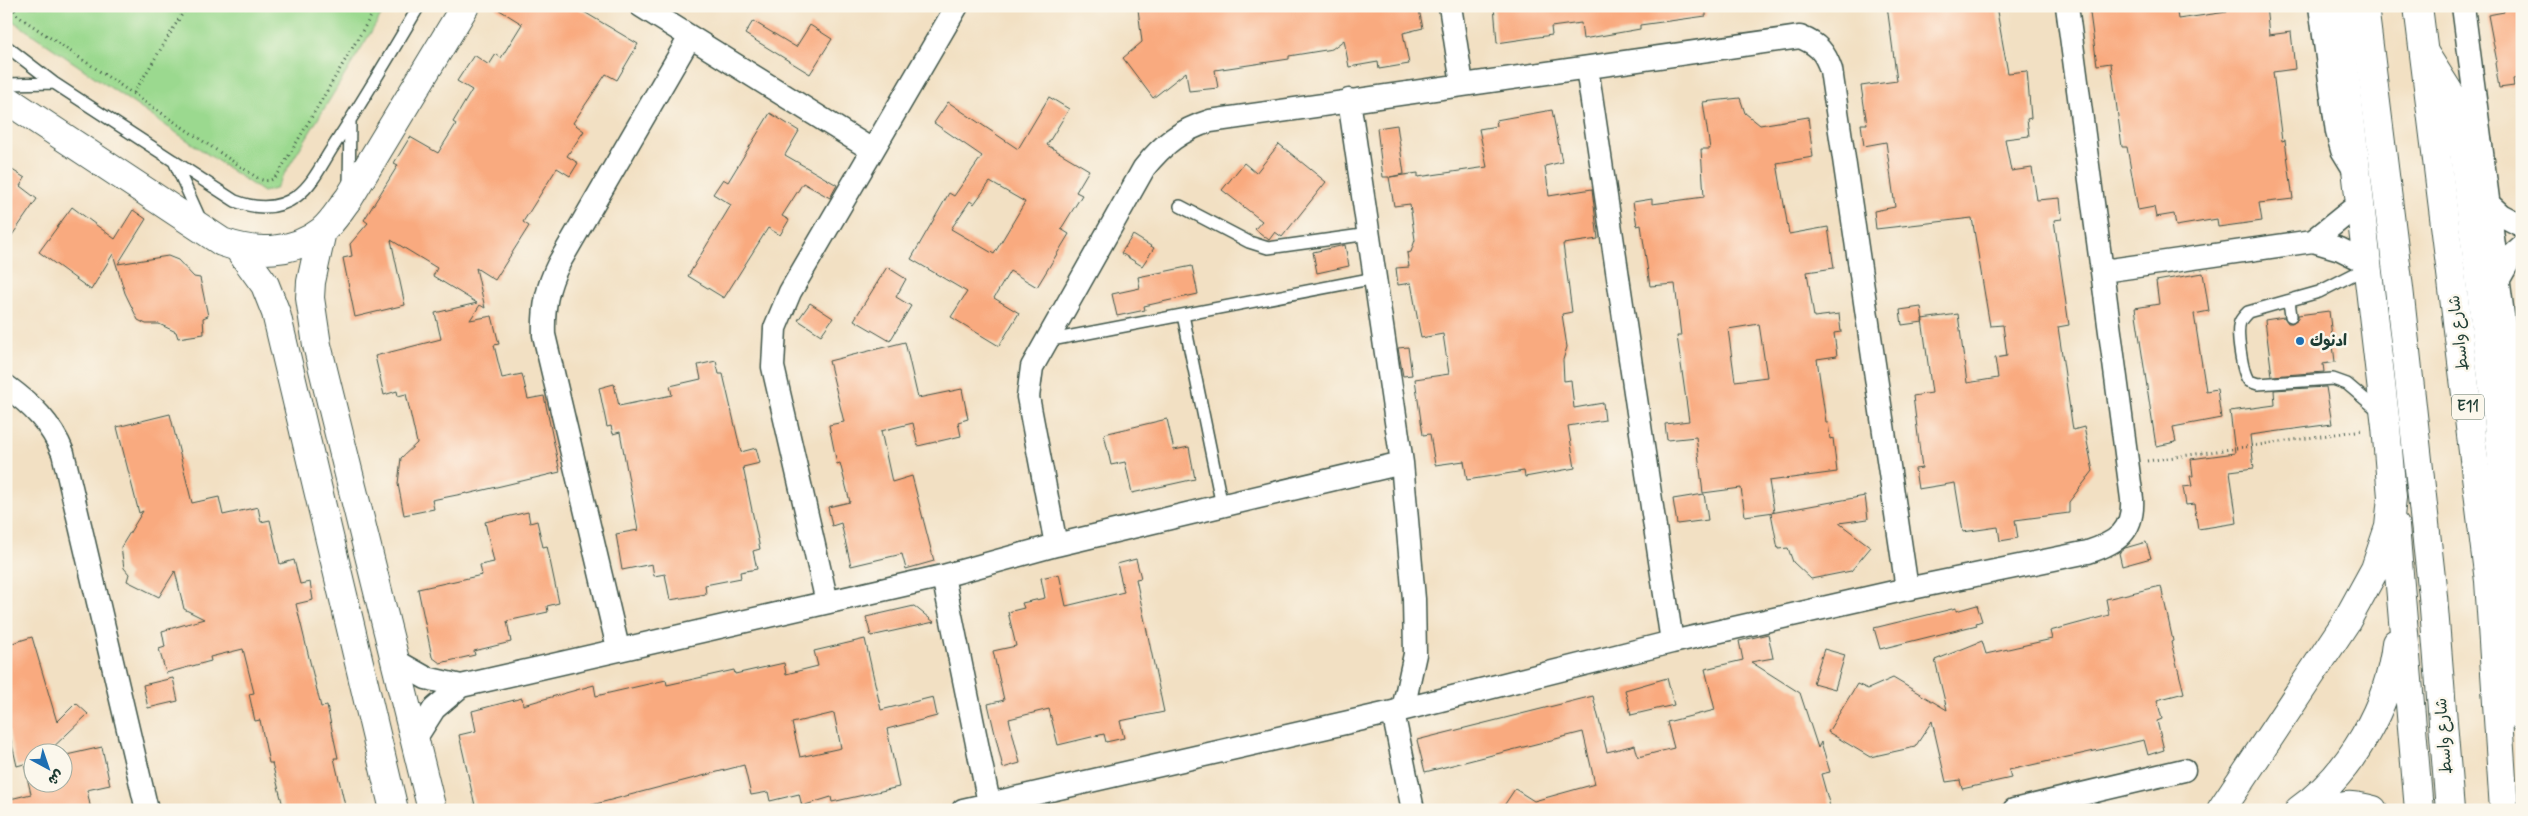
<svg xmlns="http://www.w3.org/2000/svg" width="2528" height="816" font-family="Mynerve,'Playpen Sans Arabic',sans-serif">
	<style>
		.green { fill: #9bd98f; stroke: #5d8b62 }
		.building { fill: #f9aa7f; fill-rule: evenodd }
		.lines { fill: none; stroke-linecap: round; stroke-linejoin: round }
		.service-casing { stroke: #3f5549; stroke-width: 14 }
		.minor-casing { stroke: #3f5549; stroke-width: 25 }
		.tertiary-casing { stroke: #3f5549; stroke-width: 30 }
		.trunk-casing { stroke: #3f5549; stroke-width: 30 }
		.path { stroke: #3f5549; stroke-width: 3; stroke-dasharray: 1 4; stroke-linecap: butt }
		.service { stroke: #fff; stroke-width: 11 }
		.minor { stroke: #fff; stroke-width: 22 }
		.tertiary { stroke: #fff; stroke-width: 28 }
		.trunk { stroke: #fff; stroke-width: 28 }
		.poi-dot { fill: #1f6fb2; stroke: #fbf7ec; stroke-width: 2 }
		.labels { text-anchor: middle; dominant-baseline: central; stroke-width: 5; stroke-linejoin: round; paint-order: stroke }
		.shield { fill: #fbf7ec; stroke: #61756b; stroke-width: 1 }
		.shield-label { font-size: 15px; font-weight: bold; fill: #1f3d34 }
		.street-label { font-size: 16px; fill: #1f3d34; stroke: #fbf7ec }
		.poi-label { font-size: 16px; font-weight: bold; fill: #1f3d34; stroke: #fbf7ec; text-anchor: start }
	</style>
	<rect width="100%" height="100%" fill="#fbf7ec"/>
	<filter id="ink" filterUnits="userSpaceOnUse"><feTurbulence type="fractalNoise" baseFrequency=".02" numOctaves="2"/><feDisplacementMap in="SourceGraphic" scale="10" xChannelSelector="R" yChannelSelector="G"/><feConvolveMatrix kernelMatrix="1 2 1 2 8 2 1 2 1" color-interpolation-filters="sRGB"/></filter>
	<filter id="wash" filterUnits="userSpaceOnUse"><feTurbulence type="fractalNoise" baseFrequency=".0096" numOctaves="4" result="noise"/><feDisplacementMap in="SourceGraphic" scale="20" xChannelSelector="R" yChannelSelector="G"/><feGaussianBlur stdDeviation="1.12" result="paint"/><feColorMatrix in="noise" values="0 0 0 0 0 0 0 0 0 0 0 0 0 0 0 0 0 1.4 0 .05"/><feComposite in="paint" operator="in"/></filter>
	<g filter="url(#wash)">
		<rect width="100%" height="100%" fill="#f2e0c3"/>
		<path class="green" d="M9,6H387L275,189L263,192L10,19Z"/>
		<g id="blocks">
			<path class="building" d="M493,6H574L638,44L617,80L606,74L573,123L584,131L567,156L578,163L570,176L557,168L523,222L529,226L495,280L476,268L485,308L480,305L470,320L492,316L499,344L494,345L502,378L522,374L528,399L544,396L560,472L467,494V493L432,500L434,509L404,515L398,484L401,458L417,443L406,394L398,396L397,391L384,395L375,356L441,339L435,313L477,303L433,276L437,268L391,240L405,305L355,317L343,258L352,256L350,244L368,223L364,220L398,165L394,163L410,137L438,153L456,124L453,122L472,90L457,81L474,55L489,65L496,54L501,58L522,24Z
				M1162,6H1266V10L1288,6H1413L1414,11L1419,10L1423,28L1403,33L1409,64L1379,69L1378,62L1349,67L1344,40L1332,49L1289,56V59L1215,70L1218,88L1189,91L1186,72L1153,98L1123,58L1142,42L1138,9Z
				M1494,6H1637L1638,10L1662,6H1706V16L1640,25V29L1583,39L1581,23L1551,27L1552,35L1497,43Z
				M1887,6H1996L2008,73L2027,71L2031,118L2027,119L2029,136L2005,139L2011,171L2032,168L2037,200L2060,198L2062,219L2054,220L2069,325L2058,327L2073,430L2084,427L2093,471L2069,502V513L2015,520L2018,538L2000,541L1998,527L1963,532L1955,483L1918,489L1915,469L1922,468L1913,396L1932,393L1922,319L1958,314L1967,383L1998,378L1995,358L2007,356L2003,325L1990,326L1972,218L1876,229L1874,211L1895,207L1886,142L1864,146L1861,124H1867L1861,86L1897,81Z
				M2089,6H2176L2178,19L2227,12L2226,6H2266L2269,35L2291,32L2295,69L2273,72L2282,141L2285,140L2293,199L2259,203L2262,221L2218,227L2217,219L2176,226L2174,214L2156,217L2154,207L2138,210L2127,147H2122L2111,63L2097,65Z
				M2503,6H2522V77L2513,79L2514,86L2499,88L2495,63L2497,62L2488,15L2504,12Z
				M753,21L796,47L810,25L832,39L810,74L745,34Z
				M1049,97L1069,109L1047,145L1089,170L1076,192L1082,195L1061,229L1069,234L1037,287L1010,271L994,298L1019,313L999,346L951,317L967,292L911,259L949,193L954,196L982,156L934,123L948,102L1018,149ZM990,182L1025,202L994,254L951,229L970,201L974,204Z
				M1740,98L1745,113L1760,125L1808,117L1813,157L1777,163L1789,234L1828,227L1834,268L1807,272L1814,317L1839,314L1841,332L1834,333L1837,356L1817,359L1826,422H1828L1830,439L1833,438L1837,472L1769,481L1774,512L1745,516L1741,488L1703,493L1696,437L1667,440L1665,424L1689,421L1677,336H1681L1675,284L1650,286L1641,225L1637,226L1633,202L1652,199V204L1704,197L1701,149H1710L1703,102ZM1759,324L1767,377L1735,381L1728,329Z
				M1552,110L1562,162L1545,166L1549,196L1592,189L1598,239L1563,244L1572,312L1562,314L1567,347L1563,360L1564,381L1571,380L1574,408L1603,403L1605,420L1568,426L1575,468L1525,477L1524,471L1467,480L1464,461L1435,465L1430,434L1423,435L1415,379L1449,374L1443,334L1421,338L1411,283L1398,285L1396,268L1409,267L1407,253L1411,252L1415,240L1410,204L1394,206L1389,177H1383L1377,128L1397,125L1404,174L1390,177L1418,173V177L1487,167L1479,129L1497,126L1496,120Z
				M770,113L799,131L785,155L837,185L830,198L803,183L782,216L789,220L780,235L768,228L724,298L688,276L731,205L713,194L723,179L728,182Z
				M1279,144L1326,182L1282,237L1275,232L1269,240L1255,229L1262,221L1222,190L1244,163L1256,173Z
				M6,166L25,178L20,186L37,199L6,244Z
				M72,207L115,239L133,210L146,219L118,264L168,256L178,260L194,277L200,278L208,316L203,318L204,334L178,338L176,332L159,324H146L138,320L125,293L113,254L91,290L39,252Z
				M1133,235L1154,248L1142,266L1121,253Z
				M1345,245L1349,266L1317,273L1313,252Z
				M1192,266L1198,294L1144,306L1145,310L1117,316L1112,294L1140,288L1138,277Z
				M887,267L906,279L896,297L911,306L890,341L854,320Z
				M2203,273L2209,311L2194,314L2206,391L2217,389L2221,418L2173,427L2176,442L2156,446L2135,308L2159,304L2156,281Z
				M810,303L833,318L821,335L798,320Z
				M1921,307L1923,322L1902,325L1900,310Z
				M2329,311L2335,362L2323,364L2324,372L2272,376L2265,320L2284,317L2288,323H2292L2298,319V315Z
				M905,342L918,398L962,389L968,419L958,422L961,436L918,446L913,423L881,431L892,482L912,476L934,561L906,569L902,554L851,566L841,523L832,526L828,507L850,502L840,463L837,464L829,425L844,422L829,361Z
				M1408,347L1412,375L1403,376L1398,348Z
				M716,361L719,374H723L741,452L756,448L760,463L743,467L760,549L753,551L757,569L740,572L741,578L705,585L706,594L670,600L665,574L654,576L652,564L622,570L616,534L638,530L620,432L613,434L611,426L607,427L599,388L614,384L619,406L672,395L670,386L701,379L698,365Z
				M2326,387L2332,424L2250,435L2254,468L2230,471L2237,523L2198,529L2194,504L2186,505L2183,487L2192,486L2190,476H2193L2191,459L2235,453L2230,411L2275,405L2274,390Z
				M170,414L192,503L219,497L223,515L258,507L261,522L270,520L280,564L294,560L300,584L310,582L313,600L296,604L321,707L327,706L338,758H334L346,810H284L272,763H269L260,720L255,721L249,694L254,693L243,649L210,657L211,661L166,673L159,649L165,647L162,631L204,619L184,609L175,571L159,597L127,581L129,574L124,568L121,547L143,511L139,513L117,427Z
				M1167,419L1174,450L1189,447L1195,479L1132,493L1125,462L1111,465L1104,434Z
				M1704,494L1708,520L1677,524L1673,499Z
				M1865,496L1868,519L1839,523L1871,547L1851,571L1811,579L1793,562L1788,548L1778,549L1771,513Z
				M528,512L530,523L537,521L543,547L547,546L559,603L547,606L548,612L507,621L511,642L474,651L475,655L440,663L432,657L418,589L482,575L480,565L494,562L485,522Z
				M2146,542L2151,558L2122,566L2119,553L2125,548Z
				M1136,559L1141,578L1136,579L1164,712L1120,721L1124,738L1106,742L1104,734L1058,745L1049,709L1009,719L1020,763L1003,768L988,704L1004,700L993,651L1016,646L1008,612L1024,608L1022,603L1045,598L1041,578L1059,574L1066,606L1124,592L1117,564Z
				M2161,586L2173,641L2171,642L2184,693L2157,700L2162,719L2157,721L2164,750L2148,755L2144,740L2009,770L2011,778L1962,789L1960,780L1946,782L1932,721L1915,747L1870,757L1828,732L1857,684L1868,689L1893,678L1947,710L1935,660L1982,641L1986,654L2052,639L2050,631L2109,615L2106,599Z
				M1977,605L1982,621L1976,623L1977,625L1880,649L1874,628L1956,608V611Z
				M914,606L934,622L871,636L866,617Z
				M1768,634L1773,658L1751,662L1800,693L1818,748L1821,742L1830,772L1821,774L1831,810H1501L1515,789L1534,801L1595,784L1583,732L1425,772L1417,740L1593,696L1607,752L1635,745L1638,757L1674,748L1667,722L1715,710L1705,669L1743,660L1739,641Z
				M32,637L57,722L76,703L88,714L46,754H32V784H62V756L102,747L110,785L87,790L91,810H6V800L31,794L24,764L17,766L6,719V645Z
				M865,639L881,710L933,697L937,716L887,729L899,787L832,802L831,797L802,806L799,794L770,801L768,792L751,795L744,765L588,806V810H476L459,735L476,731L472,711L522,698L523,705L594,685L596,696L666,680L667,685L734,670L735,674L784,663L786,674L818,666L814,651ZM834,713L841,748L800,757L792,723Z
				M1824,649L1845,655L1835,689L1813,683Z
				M173,678L178,701L148,708L143,685Z
				M1667,678L1674,705L1631,715L1625,690Z"/>
		</g>
	</g>
	<g filter="url(#ink)">
		<use href="#blocks" fill-opacity="0" stroke="#3f5549" stroke-width="1"/>
		<g class="lines">
			<defs>
				<path id="service" d="M6,46L54,83L235,201C256,209 278,210 297,196C312,185 321,166 331,150C362,103 390,55 419,6
					M6,84L54,83
					M174,161L201,221
					M349,186L350,122
					M1180,206L1249,242L1268,248L1369,234
					M2366,268L2319,292L2248,312C2245,315 2242,318 2240,322C2236,332 2242,373 2249,381L2258,384L2333,379L2347,384L2380,412
					M2289,301L2291,316
					M1183,315L1222,506
					M1046,341L1375,278"/>
				<path id="minor" d="M641,6L872,150
					M1450,6L1462,84
					M2320,6L2337,132L2342,150L2353,168
					M2463,6L2522,462
					M1587,68L1672,642
					M1349,100L1402,463L1414,599L1415,654L1403,709
					M2489,204L2501,215L2522,226
					M2313,241L2360,203
					M2103,271L2313,241L2340,249L2366,262
					M2498,281L2512,256L2522,247
					M6,386C32,405 51,423 63,453L147,810
					M1056,545L1028,397L1032,367L1144,168C1163,144 1181,130 1210,121L1800,37C1818,44 1825,52 1831,70L1907,589
					M943,576L989,803
					M827,602L773,367L775,328L790,292L957,6
					M618,648L544,335C543,308 547,287 559,263L690,37
					M396,661L426,678L461,686L943,576L1056,545L1402,463
					M1393,712L1413,810
					M415,739L434,709L461,686
					M963,810L1393,712L1672,642L1907,589L2088,552C2116,543 2134,532 2132,499L2067,6
					M2014,810L2184,770"/>
				<path id="tertiary" d="M2425,54L2451,95L2464,154L2501,450L2522,716
					M6,99L222,242C255,254 293,254 322,231C333,222 340,209 349,198L465,6
					M322,231L311,282L310,298L317,345L432,810
					M238,248L265,285L276,313L394,810
					M2395,526L2419,810
					M2221,810L2346,622L2375,569L2389,527L2392,497L2386,426L2337,6
					M2299,810C2350,774 2390,705 2396,643
					M2333,810C2347,803 2359,806 2373,810"/>
				<path id="trunk" d="M2364,6L2399,288L2433,596L2450,810
					M2418,6L2489,581L2504,810"/>
			</defs>
			<use href="#service" class="service-casing"/>
			<use href="#minor" class="minor-casing"/>
			<use href="#tertiary" class="tertiary-casing"/>
			<use href="#trunk" class="trunk-casing"/>
			<path class="path" d="M12,6L18,16L259,179C268,182 272,181 278,174L377,6
				M134,93L187,6
				M2147,461L2363,430"/>
			<use href="#service" class="service"/>
			<use href="#minor" class="minor"/>
			<use href="#tertiary" class="tertiary"/>
			<use href="#trunk" class="trunk"/>
		</g>
	</g>
	<circle class="poi-dot" cx="2300" cy="341" r="5"/>
	<g class="labels">
		<rect class="shield" x="2452" y="394.5" width="32" height="25" rx="4"/>
		<g class="shield-label">
			<text x="2468" y="407">E11</text>
		</g>
		<g class="street-label">
			<text transform="translate(2459 333) rotate(-97)">شارع واسط</text>
			<text transform="translate(2444 736) rotate(-94)">شارع واسط</text>
		</g>
		<g class="poi-label">
			<text x="2310" y="341">ادنوك</text>
		</g>
	</g>
	<rect width="2528" height="816" fill="none" stroke="#fbf7ec" stroke-width="25"/>
	<g transform="translate(48 768) rotate(140)"><circle r="24" fill="#fbf7ec" stroke="#a3ada2"/>
	<path d="M0-4L9 19L0 12L-9 19Z" fill="#1f6fb2"/>
	<text y="-8" font-size="14" font-weight="bold" text-anchor="middle" fill="#1f3d34">ش</text>
	</g>
</svg>
